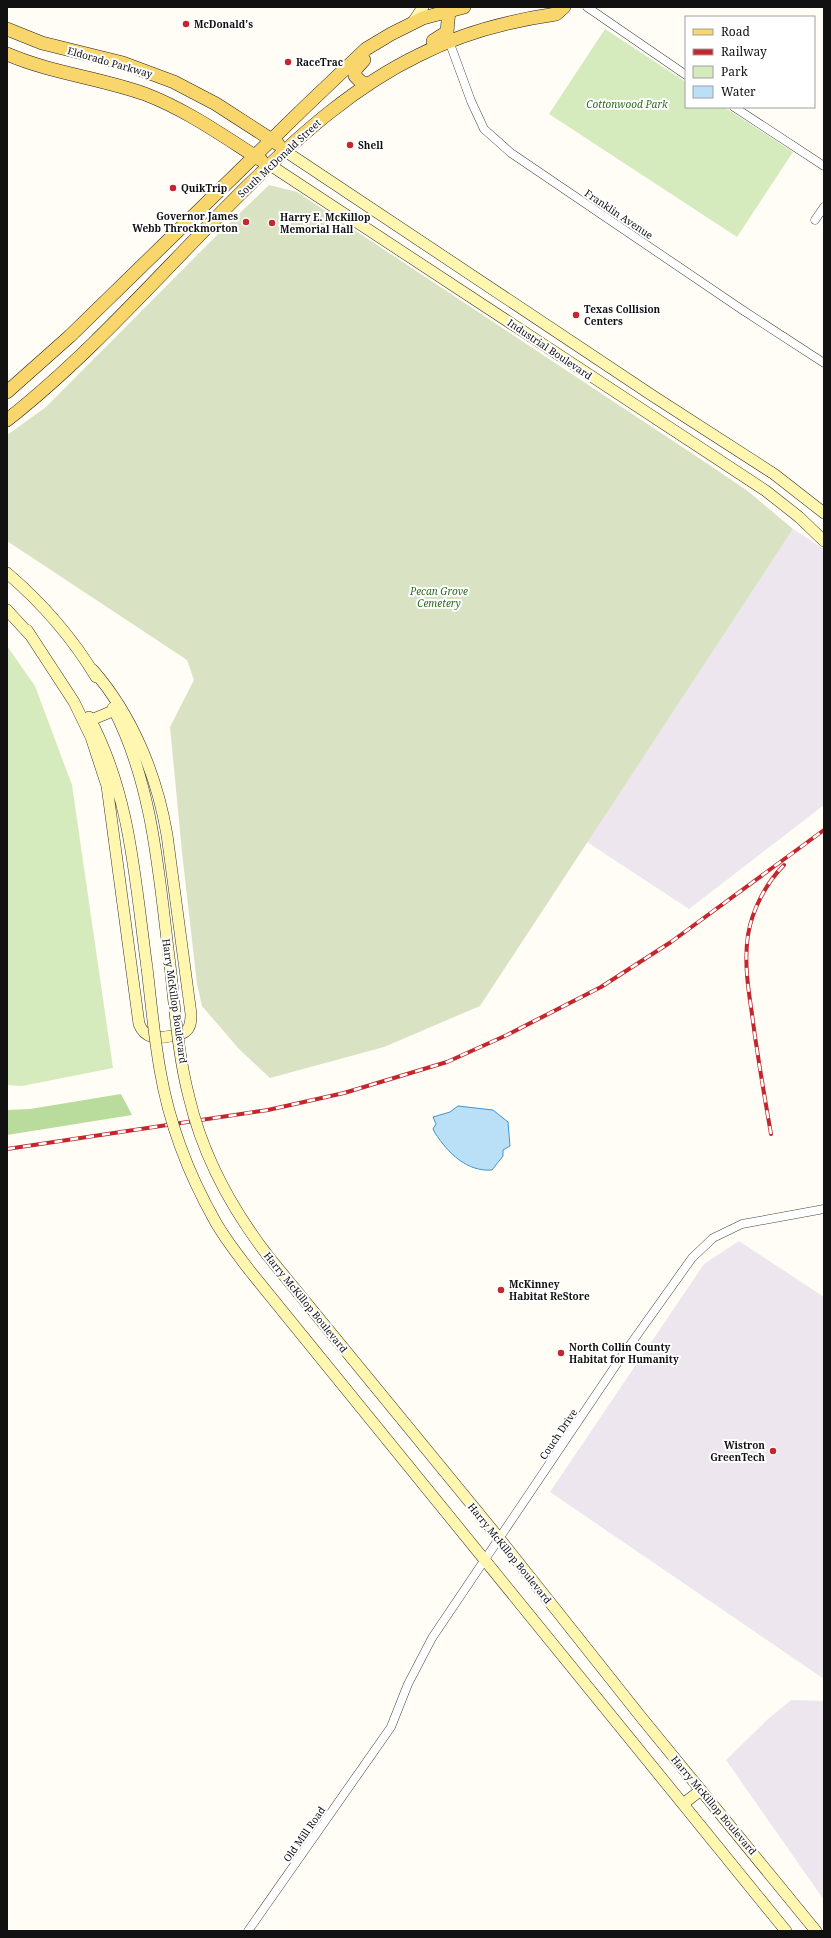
<svg xmlns="http://www.w3.org/2000/svg" width="831" height="1938" font-family="'Noto Serif',serif">
	<style>
		.industrial { fill: #eee6ef }
		.green { fill: #d5ebbd }
		.forest { fill: #b9dc9c }
		.cemetery { fill: #d9e3c4 }
		.water { fill: #b9e0f7; stroke: #3f96cf }
		.lines { fill: none; stroke-linecap: round; stroke-linejoin: round }
		.street-casing { stroke: #444; stroke-width: 9 }
		.secondary-casing { stroke: #333; stroke-width: 12 }
		.primary-casing { stroke: #222; stroke-width: 14 }
		.street { stroke: #fff; stroke-width: 8 }
		.secondary { stroke: #fff6b0; stroke-width: 11 }
		.primary { stroke: #f9d66b; stroke-width: 13 }
		.rail-casing { stroke: #c4262e; stroke-width: 4 }
		.rail { stroke: #fff; stroke-width: 2.5; stroke-dasharray: 8; stroke-linecap: butt }
		.secondary-bridge-casing { stroke: #333; stroke-width: 12; stroke-linecap: butt }
		.secondary-bridge { stroke: #fff6b0; stroke-width: 11 }
		.poi-dot { fill: #c4262e; stroke: #fff; stroke-width: 1.5 }
		.labels { text-anchor: middle; dominant-baseline: central; stroke-width: 4; stroke-linejoin: round; paint-order: stroke }
		.poi-label { font-size: 10px; font-weight: bold; fill: #111; stroke: #fff; text-anchor: start }
		.street-label { font-size: 10px; fill: #111; stroke: #fff }
		.park-label { font-size: 10px; font-style: italic; fill: #2f6b1f; stroke: #fff }
	</style>
	<rect width="100%" height="100%" fill="#fffdf5"/>
	<path class="industrial" d="M793,529L824,549V805L689,909L587,842Z
		M739,1241L824,1297V1679L550,1492L704,1264Z
		M791,1700L824,1701V1900L726,1760L768,1719Z"/>
	<path class="green" d="M605,29L686,82V107H724L793,152L737,237L549,114Z
		M7,646L35,686L72,785L113,1068L22,1086L7,1085Z"/>
	<path class="forest" d="M121,1094L132,1115L7,1135V1110L30,1109Z"/>
	<path class="cemetery" d="M269,185L297,192L714,468L749,492L793,529L480,1006L384,1047L270,1078L239,1049L202,1006L197,984L182,852L170,727L194,680L187,660L7,541V435L46,407L221,231Z"/>
	<path class="water" d="M458,1106L493,1110L508,1122L510,1146L503,1150V1156L492,1170C467,1172 448,1153 435,1133L433,1129L436,1124L433,1117L450,1112Z"/>
	<g class="lines">
		<defs>
			<path id="street" d="M587,7L686,75
				M449,41L471,101L484,129L511,153L744,311L824,363
				M734,107L824,166
				M815,220L824,207
				M248,1931L391,1727L408,1684L432,1638L620,1359L692,1258L713,1238L742,1224L824,1209"/>
			<path id="secondary" d="M413,22L423,7
				M285,151L653,396L774,474L824,513
				M270,165L766,491L799,517L824,541
				M7,573C42,603 72,637 96,677
				M7,610L30,635
				M27,630L74,702L91,737L107,786L139,1024C145,1039 157,1039 171,1036C177,1035 183,1035 188,1029C191,1024 191,1020 191,1014L167,835C157,776 133,716 93,670
				M113,708C154,787 159,878 170,965
				M89,717C131,795 135,882 147,968
				M91,720L115,710
				M268,1256L499,1538L641,1717L816,1931
				M250,1271L786,1931
				M683,1804L701,1790"/>
			<path id="primary" d="M7,29L42,43L123,63L174,82L216,104L278,144
				M433,41L447,32L449,10
				M7,54C51,73 100,78 145,94C187,110 223,136 261,160
				M364,60L355,70V76L361,82L369,84
				M7,392L70,336L304,108L366,49L391,34L423,18L464,7
				M7,420C96,350 170,262 250,184C301,134 355,86 419,55C462,33 508,21 556,14L564,7"/>
		</defs>
		<use href="#street" class="street-casing"/>
		<use href="#secondary" class="secondary-casing"/>
		<use href="#primary" class="primary-casing"/>
		<use href="#street" class="street"/>
		<use href="#secondary" class="secondary"/>
		<use href="#primary" class="primary"/>
		<defs>
			<path id="rail" d="M771,1134C764,1094 757,1054 752,1014C748,988 744,961 748,935C752,910 766,883 784,865
				M7,1149L268,1110L344,1093L447,1062L507,1035L601,987L671,942L824,830"/>
		</defs>
		<use href="#rail" class="rail-casing"/>
		<use href="#rail" class="rail"/>
		<defs>
			<path id="secondary-bridge" d="M170,965C175,1009 178,1055 189,1097C203,1157 231,1208 268,1256
				M147,968C151,1002 154,1036 160,1070C169,1123 189,1175 215,1221C225,1239 238,1255 250,1271"/>
		</defs>
		<use href="#secondary-bridge" class="secondary-bridge-casing"/>
		<use href="#secondary-bridge" class="secondary-bridge"/>
	</g>
	<g class="poi-dot">
		<circle cx="186" cy="24" r="4"/>
		<circle cx="288" cy="62" r="4"/>
		<circle cx="350" cy="145" r="4"/>
		<circle cx="173" cy="188" r="4"/>
		<circle cx="246" cy="222" r="4"/>
		<circle cx="272" cy="223" r="4"/>
		<circle cx="576" cy="315" r="4"/>
		<circle cx="501" cy="1290" r="4"/>
		<circle cx="561" cy="1353" r="4"/>
		<circle cx="773" cy="1451" r="4"/>
	</g>
	<g class="labels">
		<g class="poi-label">
			<text x="194" y="24">McDonald's</text>
			<text x="296" y="62">RaceTrac</text>
			<text x="358" y="145">Shell</text>
			<text x="181" y="188">QuikTrip</text>
			<text x="238" y="216" text-anchor="end">Governor James<tspan x="238" dy="12">Webb Throckmorton</tspan></text>
			<text x="280" y="217">Harry E. McKillop<tspan x="280" dy="12">Memorial Hall</tspan></text>
			<text x="584" y="309">Texas Collision<tspan x="584" dy="12">Centers</tspan></text>
			<text x="509" y="1284">McKinney<tspan x="509" dy="12">Habitat ReStore</tspan></text>
			<text x="569" y="1347">North Collin County<tspan x="569" dy="12">Habitat for Humanity</tspan></text>
			<text x="765" y="1445" text-anchor="end">Wistron<tspan x="765" dy="12">GreenTech</tspan></text>
		</g>
		<g class="street-label">
			<text transform="translate(110 62) rotate(16)">Eldorado Parkway</text>
			<text transform="translate(279 158) rotate(-43)">South McDonald Street</text>
			<text transform="translate(619 214) rotate(34)">Franklin Avenue</text>
			<text transform="translate(550 349) rotate(34)">Industrial Boulevard</text>
			<text transform="translate(175 1001) rotate(82)">Harry McKillop Boulevard</text>
			<text transform="translate(306 1302) rotate(51)">Harry McKillop Boulevard</text>
			<text transform="translate(558 1434) rotate(-56)">Couch Drive</text>
			<text transform="translate(510 1553) rotate(51)">Harry McKillop Boulevard</text>
			<text transform="translate(714 1805) rotate(50)">Harry McKillop Boulevard</text>
			<text transform="translate(304 1834) rotate(-55)">Old Mill Road</text>
		</g>
		<g class="park-label">
			<text x="627" y="104">Cottonwood Park</text>
			<text x="439" y="591">Pecan Grove<tspan x="439" dy="12">Cemetery</tspan></text>
		</g>
	</g>
	<rect width="831" height="1938" fill="none" stroke="#111111" stroke-width="16"/>
	<rect x="685" y="16" width="130" height="92" fill="#ffffff" stroke="#a0a0a0"/>
	<rect x="693" y="29" width="20" height="6" fill="#f9d66b" stroke="#a0a0a0"/>
	<text x="721" y="36" font-size="12" fill="#111111">Road</text>
	<rect x="693" y="49" width="20" height="6" fill="#c4262e" stroke="#a0a0a0"/>
	<text x="721" y="56" font-size="12" fill="#111111">Railway</text>
	<rect x="693" y="66" width="20" height="12" fill="#d5ebbd" stroke="#a0a0a0"/>
	<text x="721" y="76" font-size="12" fill="#111111">Park</text>
	<rect x="693" y="86" width="20" height="12" fill="#b9e0f7" stroke="#a0a0a0"/>
	<text x="721" y="96" font-size="12" fill="#111111">Water</text>
</svg>
